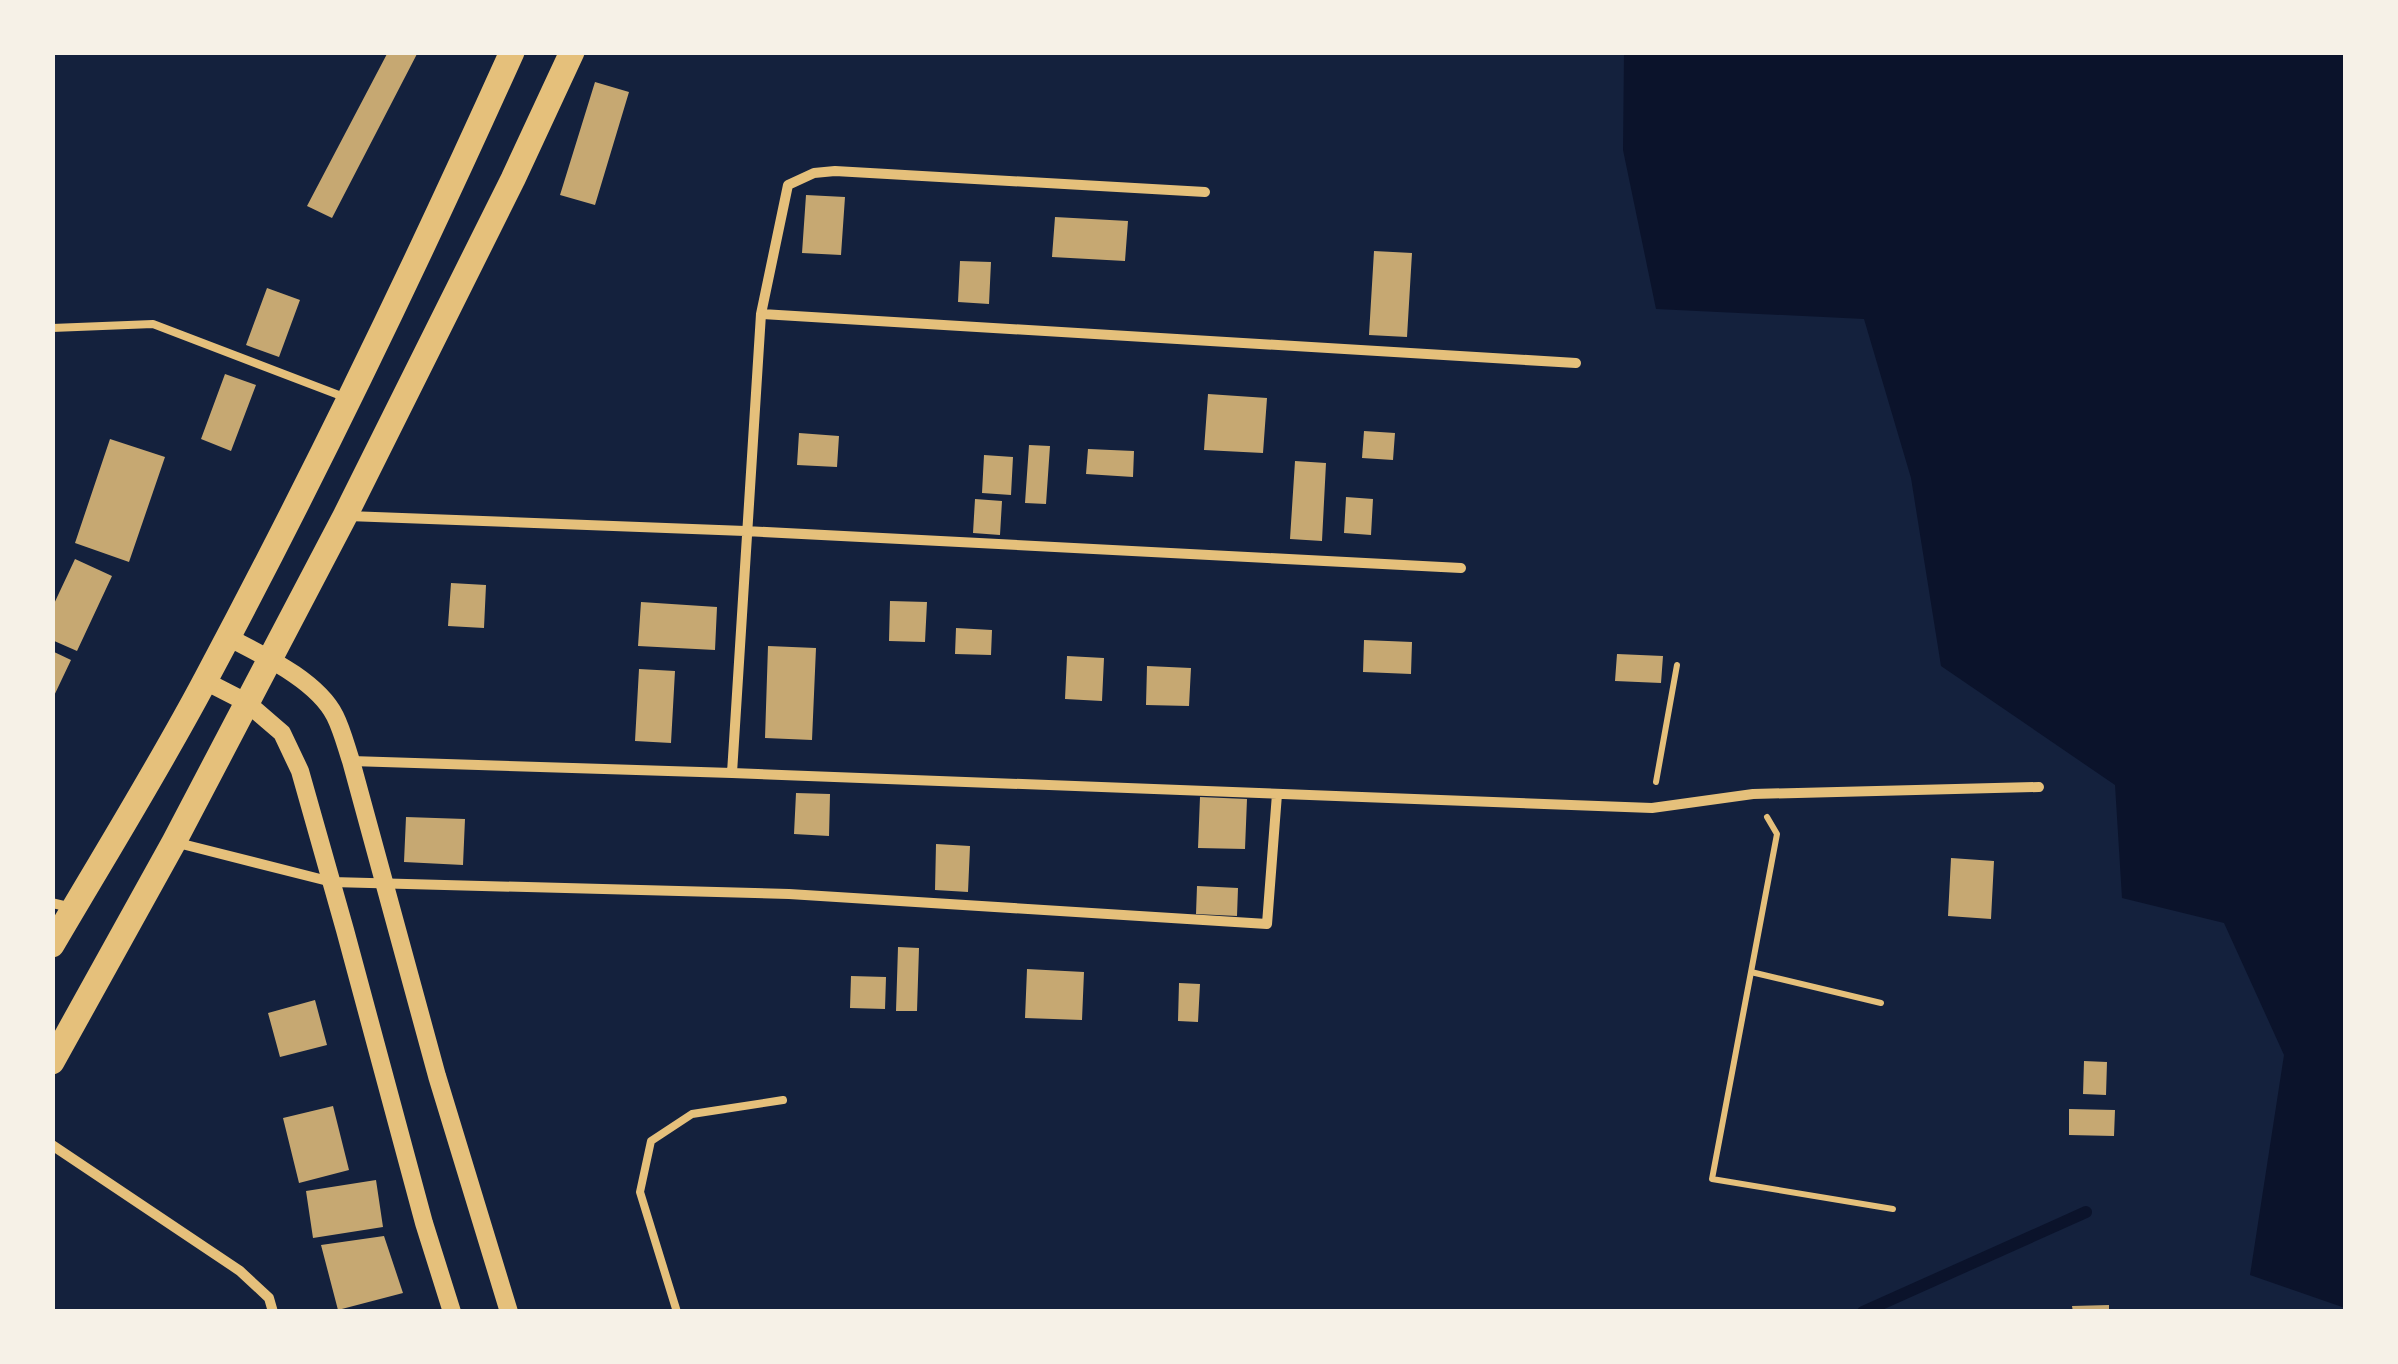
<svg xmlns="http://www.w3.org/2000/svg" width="2398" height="1364" font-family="'PT Sans Narrow',sans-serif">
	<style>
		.water { fill: #0b132b }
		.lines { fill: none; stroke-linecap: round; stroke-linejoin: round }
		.stream { stroke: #0b132b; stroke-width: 12 }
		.building { fill: #c6a872 }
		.path { stroke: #e5c07b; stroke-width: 6 }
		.service { stroke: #e5c07b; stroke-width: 8 }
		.minor { stroke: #e5c07b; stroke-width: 10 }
		.tertiary { stroke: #e5c07b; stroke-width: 18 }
		.primary { stroke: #e5c07b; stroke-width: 25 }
	</style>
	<rect width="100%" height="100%" fill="#14213d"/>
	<path class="water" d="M1624,53H2345V1308L2250,1275L2284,1055L2224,923L2122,898L2115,785L1941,666L1911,478L1864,319L1656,309L1623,150Z"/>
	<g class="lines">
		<path class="stream" d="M1863,1312L2086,1212"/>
	</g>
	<path class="building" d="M388,52H418L332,218L307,206Z
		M595,82L629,92L595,205L560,195Z
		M806,195L845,197L841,255L802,253Z
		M1055,217L1128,221L1125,261L1052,257Z
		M1374,251L1412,253L1407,337L1369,335Z
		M960,261L991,262L989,304L958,302Z
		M267,288L300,300L279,357L246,345Z
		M225,374L256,385L231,451L201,439Z
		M1208,394L1267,398L1263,453L1204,450Z
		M1364,431L1395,433L1393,460L1362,458Z
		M799,433L839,436L837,467L797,465Z
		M110,439L165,457L129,562L75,543Z
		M1029,445L1050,446L1046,504L1025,503Z
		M1088,449L1134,451L1133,477L1086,474Z
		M984,455L1013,457L1011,495L982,493Z
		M1295,461L1326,463L1322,541L1290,539Z
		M1346,497L1373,499L1371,535L1344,533Z
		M975,499L1002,501L1000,535L973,533Z
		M75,559L112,576L77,651L52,640V608Z
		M451,583L486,585L484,628L448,626Z
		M890,601L927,602L925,642L889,641Z
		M641,602L717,607L715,650L638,646Z
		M956,628L992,630L991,655L955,654Z
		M1364,640L1412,642L1411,674L1363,672Z
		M768,646L816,648L812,740L765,738Z
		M52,651L71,660L52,700Z
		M1617,654L1663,656L1661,683L1615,681Z
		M1067,656L1104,658L1102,701L1065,699Z
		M1147,666L1191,668L1189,706L1146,705Z
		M639,669L675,671L671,743L635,741Z
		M796,793L830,794L829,836L794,834Z
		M1200,797L1247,799L1245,849L1198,848Z
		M406,817L465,819L463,865L404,862Z
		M936,844L970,846L968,892L935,890Z
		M1951,858L1994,861L1991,919L1948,916Z
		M1197,886L1238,888L1237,916L1196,914Z
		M898,947L919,948L917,1011H896Z
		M1027,969L1084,972L1082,1020L1025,1018Z
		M851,976L886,977L885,1009L850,1008Z
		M1179,983L1200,984L1198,1022L1178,1021Z
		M315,1000L327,1045L280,1057L268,1013Z
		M2084,1061L2107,1062L2106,1095L2083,1094Z
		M333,1106L349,1170L299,1183L283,1118Z
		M2069,1109L2115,1110L2114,1136L2069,1135Z
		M376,1180L383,1227L313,1238L306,1191Z
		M384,1236L403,1293L338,1310L321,1245Z
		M2109,1305V1312H2073L2072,1306Z"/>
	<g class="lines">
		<path class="path" d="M1656,782L1677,665
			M1767,817L1777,834L1712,1179L1893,1209
			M1751,972L1881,1003"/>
		<path class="service" d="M52,328L153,324L344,397
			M677,1312L640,1192L651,1141L692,1114L783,1100"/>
		<path class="minor" d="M761,314L1576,363
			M348,516L745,531L1461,568
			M351,761L732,773L1652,808L1753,794L2039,787
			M732,773L761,314L788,185L814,173L835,171L1205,192
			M174,842L332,882L789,894L1267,924L1277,794
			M52,903L73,908
			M52,1145L240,1271L269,1298L273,1312"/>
		<path class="tertiary" d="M228,637C262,655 317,680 335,716C342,730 346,746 351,761L437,1076L509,1312
			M205,681L246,702L282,733L300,771L345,930L424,1223L452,1312"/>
		<path class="primary" d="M52,945C104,856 159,768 207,677C316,473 417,263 512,52
			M52,1062L174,842L345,516L513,179L572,52"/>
	</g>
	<rect width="2398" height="1364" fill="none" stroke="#f6f1e7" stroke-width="110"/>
</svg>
